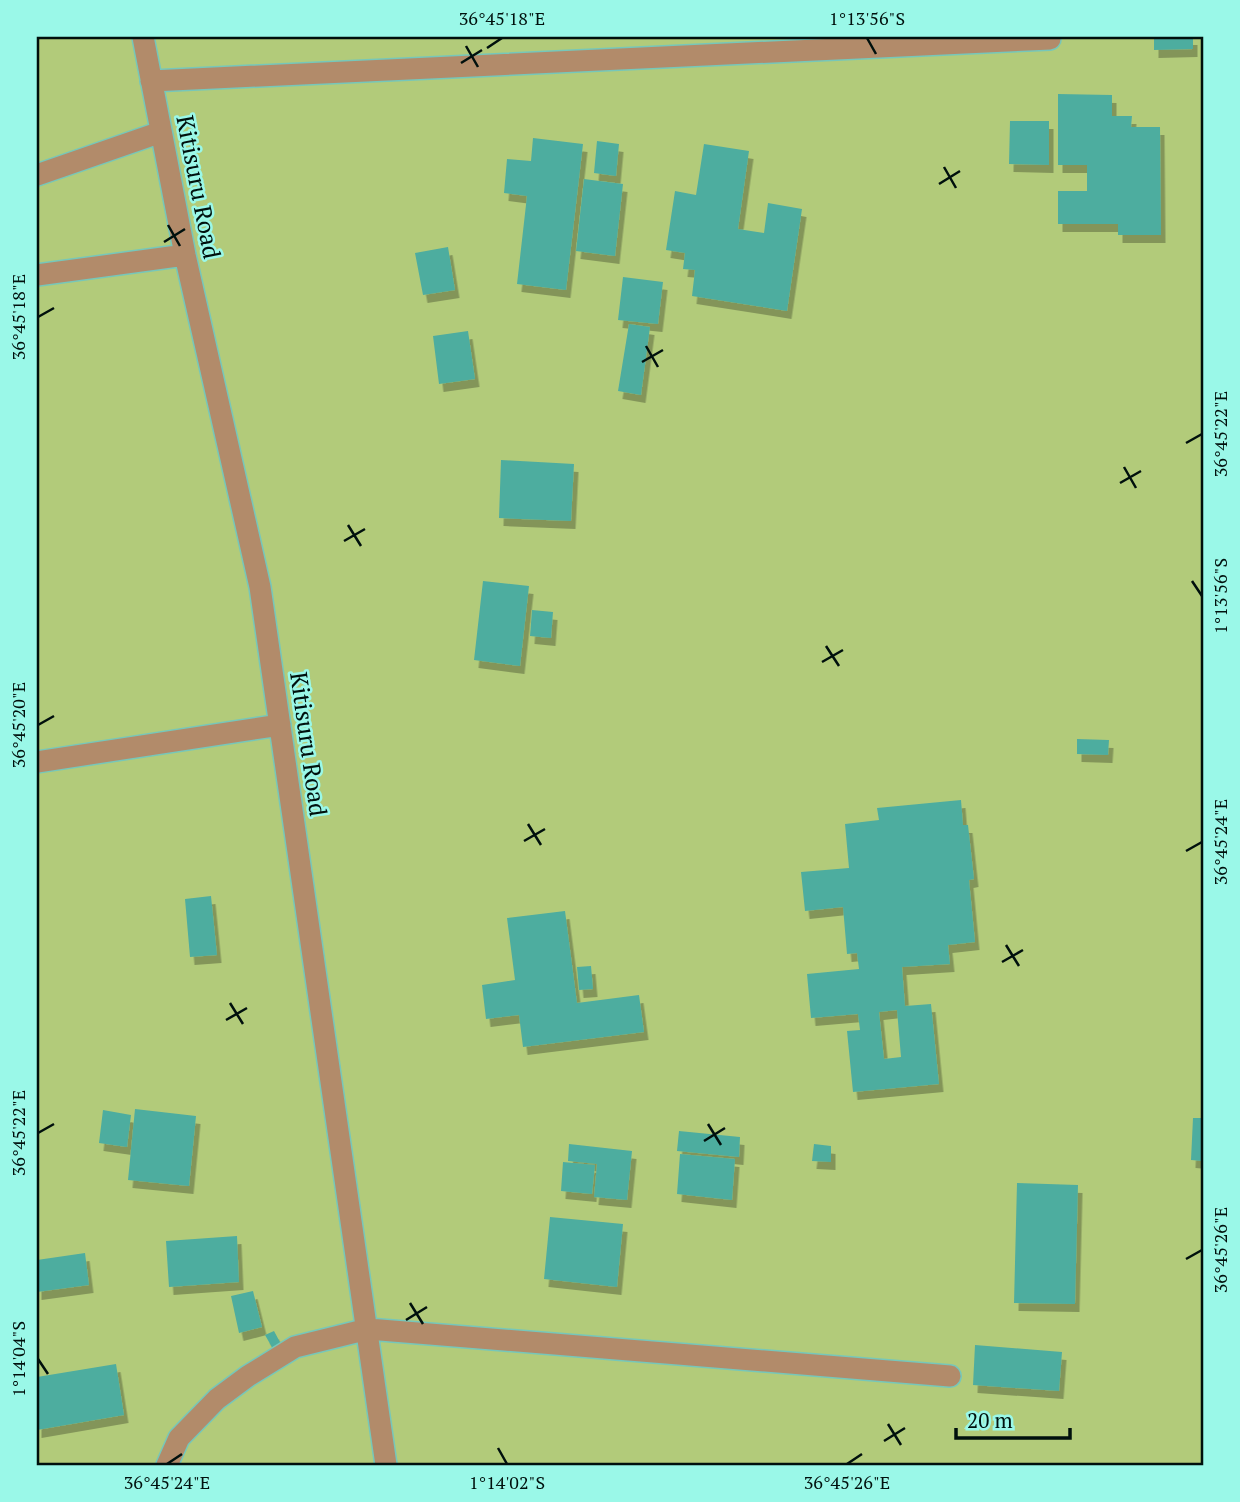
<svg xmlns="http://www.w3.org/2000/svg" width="1240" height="1502" font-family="'PT Serif',serif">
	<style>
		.green { fill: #b2cb7a }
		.building { fill: #4ead9f; fill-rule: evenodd; filter: url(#shadow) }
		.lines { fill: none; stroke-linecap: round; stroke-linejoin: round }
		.minor-casing { stroke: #76c7ba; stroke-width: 24 }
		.minor { stroke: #b28b6a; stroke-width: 21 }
		.ticks { fill: none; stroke: #00100d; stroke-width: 2.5 }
		.labels { text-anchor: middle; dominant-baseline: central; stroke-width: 5; stroke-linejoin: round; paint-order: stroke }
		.street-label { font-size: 24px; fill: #00100d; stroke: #9af8e8 }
		.neatline { fill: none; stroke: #00100d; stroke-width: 2.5 }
		.ticks-label { font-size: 18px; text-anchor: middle; fill: #00100d }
	</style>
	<defs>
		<filter id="shadow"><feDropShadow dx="4.5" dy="8" stdDeviation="0" flood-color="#0004"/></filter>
	</defs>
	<rect width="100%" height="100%" fill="#8ceadb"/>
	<path class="green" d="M37,37H1203V1465H37Z"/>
	<path class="building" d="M1154,37H1193V49L1154,50Z
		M1058,94L1112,95V116H1132L1131,127H1160L1161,235H1118V224H1058V191H1087V165H1058Z
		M1010,121H1049V165L1009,164Z
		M533,138L583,144L566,290L517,284L527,196L504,193L507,159L531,161Z
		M597,141L619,144L616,176L594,173Z
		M704,144L749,151L738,229L764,233L768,203L802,209L787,311L692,296L695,270L683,269L685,253L666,250L675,191L696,195Z
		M584,179L623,184L615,256L576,251Z
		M448,247L455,290L423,295L415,253Z
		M623,277L663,282L658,324L618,320Z
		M629,324L650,327L641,395L618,391Z
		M468,331L475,379L439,384L433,336Z
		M501,460L574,464L571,521L499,518Z
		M483,581L529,586L520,666L474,660Z
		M532,610L553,612L551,638L530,636Z
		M1077,739L1109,740L1108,755L1077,754Z
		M961,800L963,825H968L974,879L969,880L975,942L948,945L950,964L902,967L905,1006L931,1004L939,1084L853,1092L847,1031L860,1030L858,1014L811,1018L807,974L859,969L857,953L847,954L843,907L805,911L801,872L849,868L845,824L879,820L877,808ZM897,1010L901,1057L884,1059L879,1012Z
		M211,896L217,955L190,957L185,899Z
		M565,911L577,1003L639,995L644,1032L523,1047L519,1015L486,1019L482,985L515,980L507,918Z
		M591,966L593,989L579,990L577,967Z
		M135,1109L196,1116L189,1186L128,1180Z
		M103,1110L131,1115L127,1147L99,1143Z
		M1193,1118H1203V1161L1191,1160Z
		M679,1131L740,1137L739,1157L677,1151Z
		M569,1144L632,1151L627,1200L594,1197L597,1164L568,1161Z
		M814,1144L831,1146V1162L812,1161Z
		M680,1154L735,1159L732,1200L677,1194Z
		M563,1162L595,1165L592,1194L561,1191Z
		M1017,1183L1078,1185L1075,1304L1014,1303Z
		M550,1217L623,1224L617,1287L544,1279Z
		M237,1236L239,1282L169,1287L166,1241Z
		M85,1253L89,1285L37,1292V1260Z
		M253,1291L262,1327L239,1333L231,1296Z
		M274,1331L281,1344L273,1349L265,1335Z
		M975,1345L1062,1352L1059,1391L973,1385Z
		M116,1364L124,1415L37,1430V1377Z"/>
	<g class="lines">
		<defs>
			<path id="minor" d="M143,37L185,255L260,587L386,1465
				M151,81L1050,39
				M37,175L161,132
				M37,275L185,255
				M37,762L280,725
				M167,1465L179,1438L217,1399L248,1376L295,1347L368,1329L950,1376"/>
		</defs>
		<use href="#minor" class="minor-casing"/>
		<use href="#minor" class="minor"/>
	</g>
	<path class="ticks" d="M867,38L876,54M466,46L478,67M487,48L502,38M461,63L482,50M944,167L956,188M939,184L960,171M168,225L180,246M164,242L185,229M38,317L54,308M646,346L658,367M642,362L663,350M1186,443L1202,434M1124,467L1136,488M1120,483L1141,471M348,525L361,546M344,541L365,529M1192,581L1202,596M826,646L839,666M822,662L843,650M38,725L54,716M528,824L541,845M524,841L545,829M1186,851L1202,842M1006,945L1019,966M1002,962L1023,950M230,1003L243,1024M226,1020L247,1008M708,1124L721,1145M38,1133L54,1124M704,1141L725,1128M1186,1259L1202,1250M410,1303L423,1324M406,1320L427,1307M38,1359L48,1374M888,1424L901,1445M884,1441L905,1428M498,1448L507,1464M167,1464L182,1454M847,1464L862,1454"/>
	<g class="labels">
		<g class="street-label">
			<text transform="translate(199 187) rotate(79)">Kitisuru Road</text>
			<text transform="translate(309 744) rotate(82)">Kitisuru Road</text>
		</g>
	</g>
	<rect width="1240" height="1502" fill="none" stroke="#9af8e8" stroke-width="77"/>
	<path d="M956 1428v10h114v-10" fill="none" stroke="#00100d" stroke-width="3.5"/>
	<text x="967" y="1428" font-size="21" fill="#00100d" stroke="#9af8e8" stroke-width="5" paint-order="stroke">20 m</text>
	<rect x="38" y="38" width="1164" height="1426" class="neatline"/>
	<g class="ticks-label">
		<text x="502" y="25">36°45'18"E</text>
		<text x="867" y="25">1°13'56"S</text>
		<text transform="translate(19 317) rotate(-90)" y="6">36°45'18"E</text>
		<text transform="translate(1221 434) rotate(-90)" y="6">36°45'22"E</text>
		<text transform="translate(1221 596) rotate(-90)" y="6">1°13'56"S</text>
		<text transform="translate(19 725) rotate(-90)" y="6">36°45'20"E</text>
		<text transform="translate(1221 842) rotate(-90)" y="6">36°45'24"E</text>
		<text transform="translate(19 1133) rotate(-90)" y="6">36°45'22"E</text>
		<text transform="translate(1221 1250) rotate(-90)" y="6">36°45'26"E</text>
		<text transform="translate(19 1359) rotate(-90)" y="6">1°14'04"S</text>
		<text x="167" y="1489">36°45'24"E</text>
		<text x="507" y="1489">1°14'02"S</text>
		<text x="847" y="1489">36°45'26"E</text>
	</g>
</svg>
